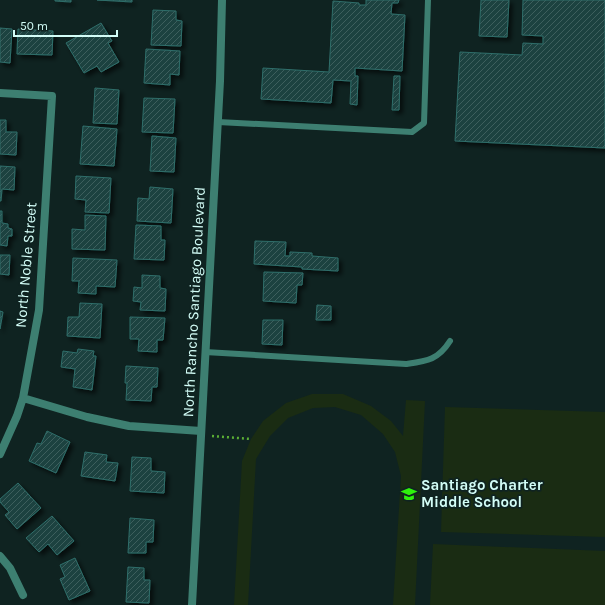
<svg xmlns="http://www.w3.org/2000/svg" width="605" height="605" font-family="Karla,sans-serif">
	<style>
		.green { fill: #1a2c13 }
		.building { fill: url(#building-hatch); stroke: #2f6e6a; filter: url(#shadow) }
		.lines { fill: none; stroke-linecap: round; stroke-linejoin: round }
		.path { stroke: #5baf35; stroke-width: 2.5; stroke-dasharray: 2 3; stroke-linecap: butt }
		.service { stroke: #3d7f71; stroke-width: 6 }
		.minor { stroke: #3d7f71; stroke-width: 8 }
		.tertiary { stroke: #3d7f71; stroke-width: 8 }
		.labels { text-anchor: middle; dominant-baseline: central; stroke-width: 3.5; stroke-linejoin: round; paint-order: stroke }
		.street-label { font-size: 15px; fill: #d3fdf7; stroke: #0f2321 }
		.poi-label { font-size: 15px; font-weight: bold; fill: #d3fdf7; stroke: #0f2321; text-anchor: start }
	</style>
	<defs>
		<pattern id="building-hatch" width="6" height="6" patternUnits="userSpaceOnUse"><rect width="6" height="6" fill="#1c4341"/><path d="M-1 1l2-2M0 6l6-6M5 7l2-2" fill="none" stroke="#3c5f5d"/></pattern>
		<filter id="shadow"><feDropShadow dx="3.5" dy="3.5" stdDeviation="2" flood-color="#0009"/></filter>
	</defs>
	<rect width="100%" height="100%" fill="#0f2321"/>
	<path class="green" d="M312,394H343L371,406L391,421L403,436L406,400L425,401L415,605H393L401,476L395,452L383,434L361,415L335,407L313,408L288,418L270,436L256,459L248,605H234L242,461L251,439L263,421L286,403Z
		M445,407L605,412V537L441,532Z
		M433,544L605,551V605H430Z"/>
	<path class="building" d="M55,0H71V2L55,1Z
		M97,0H132V2Z
		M366,0H399L398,3H392L391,14L405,15L402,71L355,68V76H358L357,105L350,104L351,81L333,80L331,103L261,99L263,68L329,72L333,1L359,3V5H366Z
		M481,0H509L507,37L479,36Z
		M523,0H605V148L455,141L460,52L522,55L523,43L543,44V36L522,35Z
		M153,10L176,11V20L182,21L181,46L151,45Z
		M101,23L112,41L108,43L119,62L101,72L97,66L84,73L66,43Z
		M0,28L12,29L10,63L0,62Z
		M18,29L53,31L52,55L17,54Z
		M146,49L180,51L179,75L170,74V85L144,83Z
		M394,76H400L399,110H392Z
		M95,88L119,90L117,124L93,123Z
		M144,98L175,99L173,133L142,132Z
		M0,120H6V132H17L16,155L0,154Z
		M83,126L117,129L114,166L80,164Z
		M152,136L176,138L174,172L150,171Z
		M0,166L15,167L14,190L2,189L1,201H0Z
		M76,176L111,178L109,213L85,212L86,200L75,199Z
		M150,187L173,189L171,223L137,221L138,198L149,199Z
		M0,211H2V223L8,224V228L12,229V236H8L7,246L0,245Z
		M85,215L106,216L105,250L72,249V229L85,230Z
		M136,225L161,226V240H165L164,260L134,259Z
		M255,241L286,242L285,256H290V252L312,253V256L338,258V271L302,269V267L254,264Z
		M0,255H10L9,275L0,274Z
		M73,258L117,260L115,287L96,286V294L78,293L79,281H72Z
		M264,272L303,273L302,285H297L296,303L263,301Z
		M142,275L160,276V288L166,289L165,311L140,310L141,302L133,301L134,287L142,288Z
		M80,303L102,304L100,338L67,336L68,317H79Z
		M317,305L331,306V320H316Z
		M0,311L3,312L0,329Z
		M130,317L165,318L163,340H157V352L138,351L139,339H130Z
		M263,320H283L282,345L262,344Z
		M78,349L94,351L93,356H96L92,390L73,387L75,369L61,367L63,351L77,353Z
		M126,366L158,368L157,387H152L151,401L126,400L127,383H125Z
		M47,431L70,442L56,473L29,461L37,443L41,444Z
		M85,452L107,455L106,462L118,463L115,481L81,476Z
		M132,457L151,458V471L165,472L164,493L130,491Z
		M18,483L41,508L17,529L5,515L9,512L0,502V499Z
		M52,516L74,541L57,555L48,544L39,552L26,538Z
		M130,518L154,520L153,542H146V553H128Z
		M75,558L90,591L69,600L60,579L65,577L60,565Z
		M128,567L144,568V580H150L149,603L126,602Z"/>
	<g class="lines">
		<path class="path" d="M212,436L251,439"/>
		<path class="service" d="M218,122L412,132L424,123L428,0
			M205,352L406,364C427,361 438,360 450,341"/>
		<path class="minor" d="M0,93L52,96L39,310L23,398L17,416L0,454
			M23,398L87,417L129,426L201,431
			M0,556L10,568L23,595"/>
		<path class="tertiary" d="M192,605L220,81L222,0"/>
	</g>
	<defs>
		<symbol id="school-bare" viewBox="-9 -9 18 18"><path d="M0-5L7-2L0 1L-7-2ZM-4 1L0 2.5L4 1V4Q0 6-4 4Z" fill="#2ff00c" stroke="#0f2321" stroke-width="2.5" paint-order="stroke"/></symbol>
	</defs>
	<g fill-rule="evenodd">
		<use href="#school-bare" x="398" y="483" width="22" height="22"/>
	</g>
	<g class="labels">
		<g class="street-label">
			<text transform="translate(26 265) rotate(-85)">North Noble Street</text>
			<text transform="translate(194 302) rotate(-87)">North Rancho Santiago Boulevard</text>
		</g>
		<g class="poi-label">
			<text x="421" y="485">Santiago Charter<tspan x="421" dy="17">Middle School</tspan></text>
		</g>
	</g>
	<path d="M14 30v6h103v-6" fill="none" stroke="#d3fdf7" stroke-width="2"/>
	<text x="20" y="30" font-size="12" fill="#d3fdf7" stroke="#0f2321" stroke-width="3" paint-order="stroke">50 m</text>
</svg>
